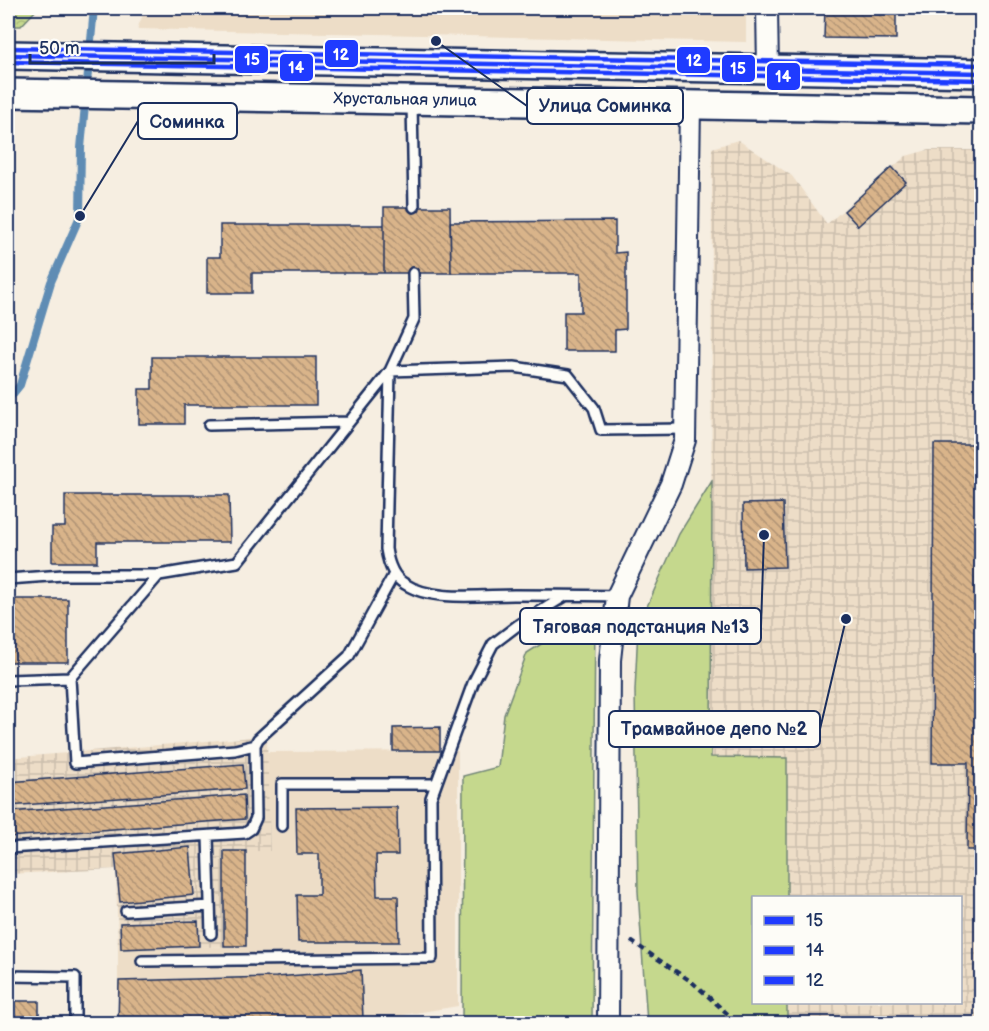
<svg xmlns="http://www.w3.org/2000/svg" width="989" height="1031" font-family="'Balsamiq Sans',sans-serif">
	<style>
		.built { fill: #edddc7 }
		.industrial { fill: url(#industrial-grid) }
		.green { fill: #c5d88d; stroke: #708476; stroke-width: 1.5 }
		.forest { fill: url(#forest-crowns); stroke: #708476; stroke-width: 1.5 }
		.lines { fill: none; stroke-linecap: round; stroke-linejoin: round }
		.stream { stroke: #5f8cb4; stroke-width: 8 }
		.building { fill: url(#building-back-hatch); stroke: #1b2f5e; stroke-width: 1.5 }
		.lane-casing { stroke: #1b2f5e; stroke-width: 14 }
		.street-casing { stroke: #1b2f5e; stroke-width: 24 }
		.secondary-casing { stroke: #1b2f5e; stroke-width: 32 }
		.path { stroke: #1b2f5e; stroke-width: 4; stroke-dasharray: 6 4.5; stroke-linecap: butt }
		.lane { stroke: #fdfcf7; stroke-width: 9 }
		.street { stroke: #fdfcf7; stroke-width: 20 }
		.secondary { stroke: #fdfcf7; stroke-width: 27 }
		.bus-1-casing { stroke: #fdfcf7; stroke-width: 9 }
		.bus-2-casing { stroke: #fdfcf7; stroke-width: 9 }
		.bus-3-casing { stroke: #fdfcf7; stroke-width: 9 }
		.bus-1 { stroke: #1f3bff; stroke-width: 4.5 }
		.bus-2 { stroke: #1f3bff; stroke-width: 4.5 }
		.bus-3 { stroke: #1f3bff; stroke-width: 4.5 }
		.labels { text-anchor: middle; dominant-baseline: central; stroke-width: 5; stroke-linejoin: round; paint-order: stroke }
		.street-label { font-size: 16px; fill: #1b2f5e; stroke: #fdfcf7 }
		.leader { fill: none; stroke: #1b2f5e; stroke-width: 2 }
		.callout-dot { fill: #1b2f5e; stroke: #fdfcf7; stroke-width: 2 }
		.callout { fill: #fdfcf7; stroke: #1b2f5e; stroke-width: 2 }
		.callout-label { font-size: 18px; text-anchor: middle; font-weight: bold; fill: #1b2f5e }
		.line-badge { stroke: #fdfcf7; stroke-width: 2 }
		.badge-label { font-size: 16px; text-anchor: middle; font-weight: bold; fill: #fff }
	</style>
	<defs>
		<pattern id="industrial-grid" width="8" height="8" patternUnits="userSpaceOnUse" patternTransform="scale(1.5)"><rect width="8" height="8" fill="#edddc7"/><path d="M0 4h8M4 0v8" fill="none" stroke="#cbbead"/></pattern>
		<pattern id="forest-crowns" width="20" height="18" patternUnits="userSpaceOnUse" patternTransform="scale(1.5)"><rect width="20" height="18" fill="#c5d88d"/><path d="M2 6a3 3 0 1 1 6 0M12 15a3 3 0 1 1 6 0" fill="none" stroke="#a9ba7c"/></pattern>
		<pattern id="building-back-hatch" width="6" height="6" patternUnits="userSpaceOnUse" patternTransform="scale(1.5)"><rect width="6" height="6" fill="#d9b48a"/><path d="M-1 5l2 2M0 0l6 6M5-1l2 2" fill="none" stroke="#af9374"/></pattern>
	</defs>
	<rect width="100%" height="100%" fill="#f6eee1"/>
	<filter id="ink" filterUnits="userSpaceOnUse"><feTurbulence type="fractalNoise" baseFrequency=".0167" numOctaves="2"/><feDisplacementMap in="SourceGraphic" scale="12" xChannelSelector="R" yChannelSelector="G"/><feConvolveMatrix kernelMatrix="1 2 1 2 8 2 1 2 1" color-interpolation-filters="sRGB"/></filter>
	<g filter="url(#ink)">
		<path class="built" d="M146,8H746V42L137,29Z
			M458,751V1006L355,1023H118V949L246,946V851L270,850L267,752Z"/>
		<path class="industrial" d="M738,140L792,176L827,224L906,156L928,150H981V1023H787V1003L960,1002V898L787,897V758L711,757L712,148Z
			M267,736L270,851H246V946L118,949L116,869L8,874V758Z"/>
		<path class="green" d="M712,481L711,757L787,758V897L754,898V1002L787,1003V1023H647L638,891L635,691L638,627L679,534Z
			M595,610L592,1023H462L463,776L498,767L504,715L527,653Z"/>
		<path class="forest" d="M8,8H38L21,26H8Z"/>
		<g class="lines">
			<path class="stream" d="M8,400L20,385L51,282L80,216L81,148L94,8"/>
		</g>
		<path class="building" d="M825,8H896V39L824,38Z
			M976,8H982V45H976Z
			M892,167L906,182L858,226L844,211Z
			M384,207H450L451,273H384Z
			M615,221V253L626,252V329L615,330V351H564V312H581V273H451L450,222Z
			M220,225H384V273H252V293H207V257H220Z
			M152,357H316V405H184V424H139V389H152Z
			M934,444H982V850H967L968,763H932Z
			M65,495H229L230,542H97V562H52V527H65Z
			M783,503L785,567L744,568L743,504Z
			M8,599H68V662H8Z
			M440,727V751H393V728Z
			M243,764L245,789L8,806V782Z
			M244,795L245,819L8,837V812Z
			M397,807L398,855H376L377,896H398L399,942H298L297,895H319V854H297L296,808Z
			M190,847L194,895L120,902L115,854Z
			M224,851H246V946H224Z
			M198,921L199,946L121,949L120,923Z
			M361,970L363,1019L312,1024H118L119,981L276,977Z
			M8,1001H39V1024H8Z"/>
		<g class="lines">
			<defs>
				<path id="lane" d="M412,103L414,207
					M209,425L348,422
					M8,579L63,575H159
					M617,596C582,595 548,595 514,595C482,595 432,602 405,584C392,577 388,562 386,549L390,371L514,367L568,375L594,408L601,430L685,429
					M70,678L75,763L235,750L255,745
					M8,680L70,678L159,575L237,562L390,371L414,319L413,273
					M282,826V784H436
					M208,836L211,934
					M8,848L245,833L251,829L256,818L255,745L258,739L349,656L394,574
					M126,911L210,906
					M142,961L432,958L431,798L473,683L493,644L518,625L565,596
					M8,976L75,977V1024"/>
				<path id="street" d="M767,8L768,70
					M608,1024L610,660L617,596L671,484L685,440L690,105"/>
				<path id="secondary" d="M8,55L982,73
					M8,93L982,110"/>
			</defs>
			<use href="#lane" class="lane-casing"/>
			<use href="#street" class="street-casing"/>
			<use href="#secondary" class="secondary-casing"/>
			<path class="path" d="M631,941L692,982L739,1024"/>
			<use href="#lane" class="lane"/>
			<use href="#street" class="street"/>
			<use href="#secondary" class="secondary"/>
			<defs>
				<path id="bus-1" d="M8,55L982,73"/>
				<path id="bus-2" d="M8,62L982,80"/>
				<path id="bus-3" d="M8,48L982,65"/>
			</defs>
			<use href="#bus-1" class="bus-1-casing"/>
			<use href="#bus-2" class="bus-2-casing"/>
			<use href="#bus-3" class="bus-3-casing"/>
			<use href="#bus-1" class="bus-1"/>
			<use href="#bus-2" class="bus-2"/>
			<use href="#bus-3" class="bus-3"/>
		</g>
	</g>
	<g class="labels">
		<g class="street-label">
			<text transform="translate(405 100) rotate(1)">Хрустальная улица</text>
		</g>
	</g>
	<path class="leader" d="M436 41L527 106M80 216L138 121M764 535L761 626M846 619L820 729"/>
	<g class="callout-dot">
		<circle cx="436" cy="41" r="6"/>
		<circle cx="80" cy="216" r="6"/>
		<circle cx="764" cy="535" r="6"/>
		<circle cx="846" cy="619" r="6"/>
	</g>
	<g class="callout">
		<rect x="527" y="88" width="156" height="36" rx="6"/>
		<rect x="138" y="103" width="99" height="36" rx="6"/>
		<rect x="520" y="608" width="241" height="36" rx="6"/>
		<rect x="609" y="711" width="211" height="36" rx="6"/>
	</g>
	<g class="callout-label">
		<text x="605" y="112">Улица Соминка</text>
		<text x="187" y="128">Соминка</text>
		<text x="641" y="633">Тяговая подстанция №13</text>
		<text x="714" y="735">Трамвайное депо №2</text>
	</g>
	<g class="line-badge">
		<rect x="324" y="39" width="35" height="29" rx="6" fill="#1f3bff"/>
		<rect x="234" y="45" width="35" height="29" rx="6" fill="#1f3bff"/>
		<rect x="676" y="46" width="35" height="28" rx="6" fill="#1f3bff"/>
		<rect x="279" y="53" width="35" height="29" rx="6" fill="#1f3bff"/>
		<rect x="721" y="54" width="35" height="29" rx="6" fill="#1f3bff"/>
		<rect x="766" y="62" width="35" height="29" rx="6" fill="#1f3bff"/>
	</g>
	<g class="badge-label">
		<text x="341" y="60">12</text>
		<text x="252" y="65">15</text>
		<text x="694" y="66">12</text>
		<text x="296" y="73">14</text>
		<text x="738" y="74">15</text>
		<text x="783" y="82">14</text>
	</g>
	<rect width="989" height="1031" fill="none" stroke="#fdfcf7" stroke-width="30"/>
	<rect x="15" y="15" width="959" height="1001" fill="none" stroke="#1b2f5e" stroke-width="2" filter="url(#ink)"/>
	<rect x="752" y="896" width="210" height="108" fill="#fdfcf7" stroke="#a3aaba" stroke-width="1.5"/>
	<rect x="764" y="916" width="30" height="9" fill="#1f3bff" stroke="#a3aaba" stroke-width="1.5"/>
	<text x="806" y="926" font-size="18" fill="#1b2f5e">15</text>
	<rect x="764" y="946" width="30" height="9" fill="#1f3bff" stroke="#a3aaba" stroke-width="1.5"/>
	<text x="806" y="956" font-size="18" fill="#1b2f5e">14</text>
	<rect x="764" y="976" width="30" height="9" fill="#1f3bff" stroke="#a3aaba" stroke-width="1.5"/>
	<text x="806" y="986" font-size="18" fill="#1b2f5e">12</text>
	<path d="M30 54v9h184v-9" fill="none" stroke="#1b2f5e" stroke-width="3"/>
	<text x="39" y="54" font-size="18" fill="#1b2f5e" stroke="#fdfcf7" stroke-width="4.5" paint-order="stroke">50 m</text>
</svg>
